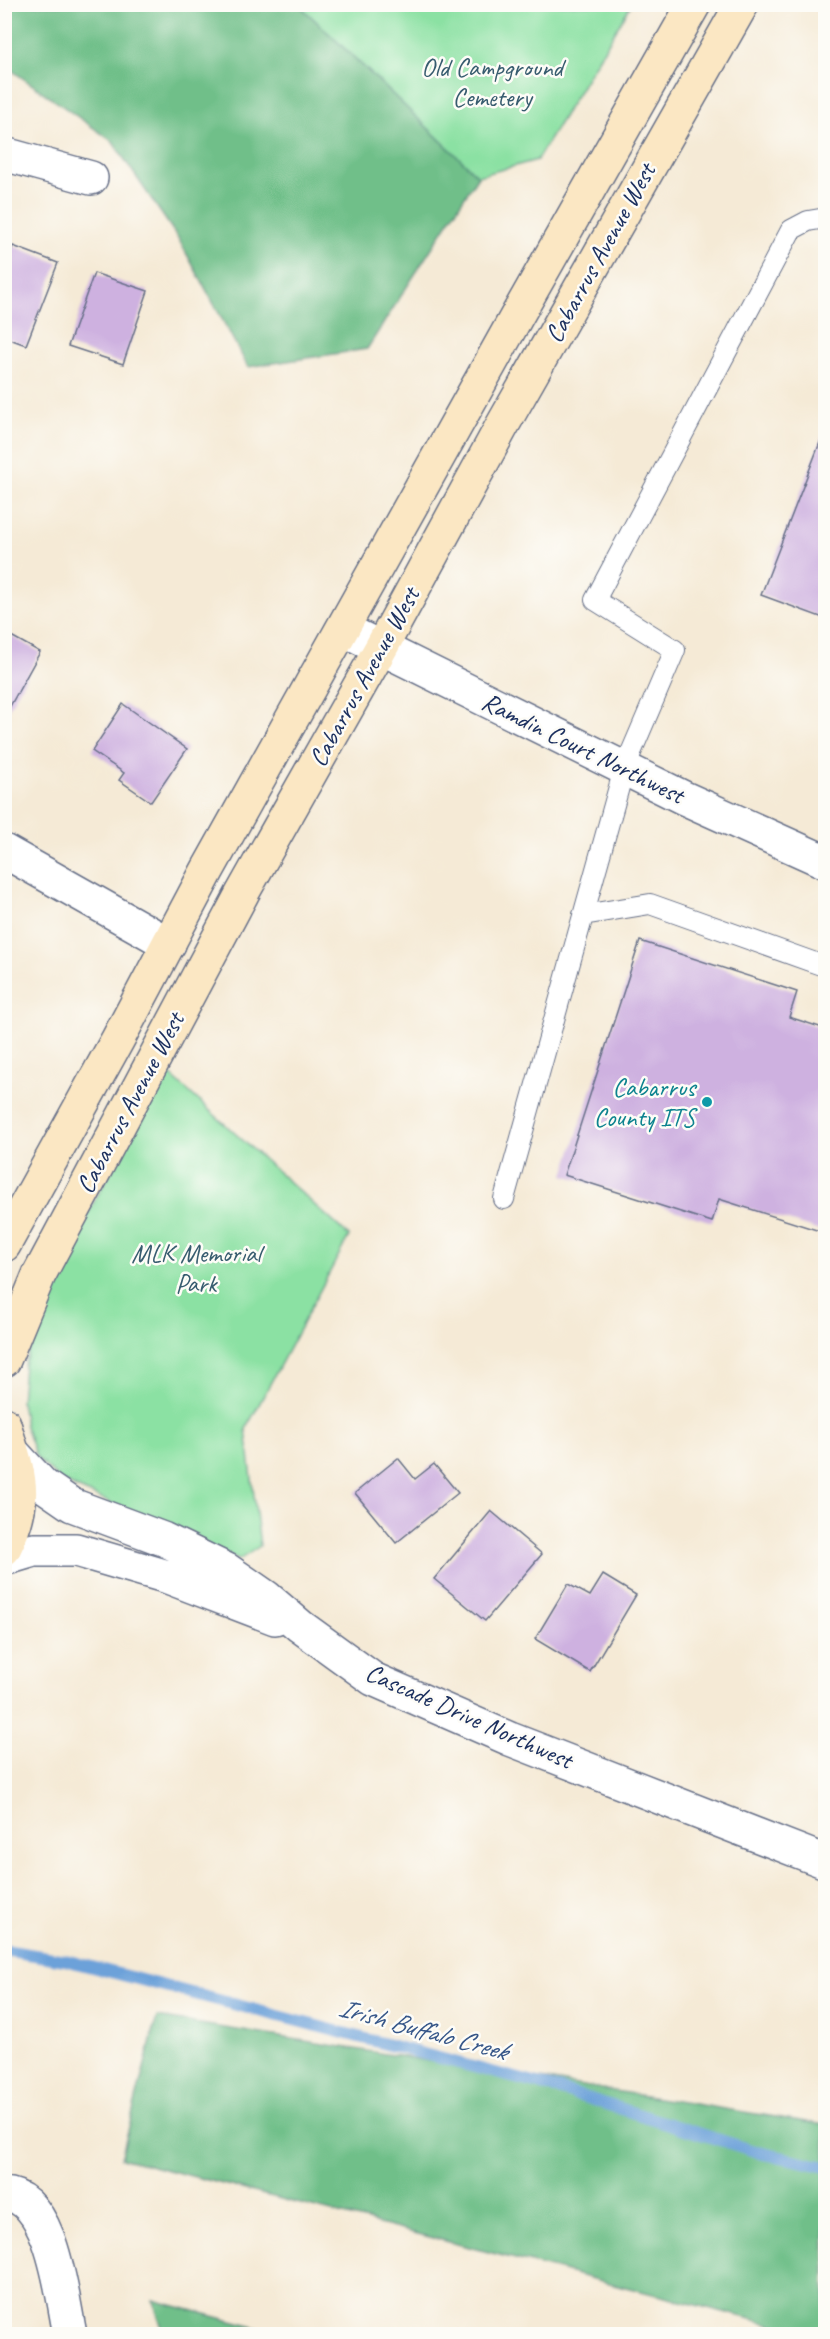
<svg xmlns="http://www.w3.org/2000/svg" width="830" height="2339" font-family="Caveat,sans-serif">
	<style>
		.green { fill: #8be1a3; stroke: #538880; stroke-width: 1.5 }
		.forest { fill: #70bf89; stroke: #467774; stroke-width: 1.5 }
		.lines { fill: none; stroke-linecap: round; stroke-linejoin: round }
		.stream { stroke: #6ca1d9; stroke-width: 12 }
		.building { fill: #ceb1e0 }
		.lane-casing { stroke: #677088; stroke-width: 22 }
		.street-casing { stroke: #677088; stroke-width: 36 }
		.secondary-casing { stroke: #677088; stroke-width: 36 }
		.lane { stroke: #fff; stroke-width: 20 }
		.street { stroke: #fff; stroke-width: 33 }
		.secondary { stroke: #fbe7c3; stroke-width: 33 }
		.culture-dot { fill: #0f9aa8; stroke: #fdfcf7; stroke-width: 2 }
		.labels { text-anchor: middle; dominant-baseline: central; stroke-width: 5; stroke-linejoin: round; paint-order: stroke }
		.park-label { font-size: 26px; fill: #375c6f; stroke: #fdfcf7 }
		.street-label { font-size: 26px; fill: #1b2f5e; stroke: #fdfcf7 }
		.culture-label { font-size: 26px; fill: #0d838f; stroke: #fdfcf7; text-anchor: end }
		.water-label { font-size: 27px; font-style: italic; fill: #375789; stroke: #fdfcf7 }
	</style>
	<rect width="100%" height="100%" fill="#fdfcf7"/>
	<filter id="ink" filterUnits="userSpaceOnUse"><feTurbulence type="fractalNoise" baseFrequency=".0167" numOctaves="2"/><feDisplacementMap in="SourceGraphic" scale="12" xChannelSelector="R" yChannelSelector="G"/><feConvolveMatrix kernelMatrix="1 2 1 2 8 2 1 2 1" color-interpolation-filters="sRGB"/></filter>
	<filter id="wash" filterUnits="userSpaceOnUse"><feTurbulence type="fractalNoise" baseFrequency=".008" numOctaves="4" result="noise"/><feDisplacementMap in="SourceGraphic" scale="24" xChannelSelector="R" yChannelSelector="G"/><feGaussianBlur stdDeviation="1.35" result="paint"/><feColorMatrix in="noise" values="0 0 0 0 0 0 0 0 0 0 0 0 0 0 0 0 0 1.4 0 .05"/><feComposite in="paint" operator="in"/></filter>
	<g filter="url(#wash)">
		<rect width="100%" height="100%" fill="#f5ead6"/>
		<path class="green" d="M299,5H631L537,160L478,176Z
			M168,1073L349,1236L246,1429L260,1546L239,1560L61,1481L36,1457L25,1426L21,1402L24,1365L48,1293L97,1196Z"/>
		<path class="forest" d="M4,5H299L478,176L367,349L248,367L178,238L112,141L10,69L5,35Z
			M157,2017L825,2125V2334H809L121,2158Z
			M153,2300L280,2334H164Z"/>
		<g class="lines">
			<path class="stream" d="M4,1950L65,1960L561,2090L758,2152L826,2167"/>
		</g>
		<g id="blocks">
			<path class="building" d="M13,246L58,263L26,345L4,337V268Z
				M94,273L148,291L123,364L68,346Z
				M826,427V619L761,595Z
				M4,632L40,652L4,717Z
				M123,704L187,749L151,802L119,780L124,773L92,751Z
				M640,941L797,992L789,1017L826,1029V1233L719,1199L712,1222L564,1175Z
				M398,1458L415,1479L434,1464L458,1493L396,1543L355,1493Z
				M491,1511L542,1554L485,1621L434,1579Z
				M603,1575L636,1595L590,1672L535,1639L568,1584L590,1596Z"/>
		</g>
	</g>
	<g filter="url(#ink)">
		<use href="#blocks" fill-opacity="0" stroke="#677088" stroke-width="1.5"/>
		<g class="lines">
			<defs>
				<path id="lane" d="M583,915L650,904L821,965
					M504,1199L624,769L675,650L595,600L791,230L808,221L826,218"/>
				<path id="street" d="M4,154L91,178
					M343,629L684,798L826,862
					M4,851L169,944
					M15,1455L43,1485L72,1505L163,1539L227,1570L266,1597L300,1626L373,1679L510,1739L826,1862
					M4,1559L34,1550H76L168,1577L275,1618
					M4,2194C53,2196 62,2298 70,2334"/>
				<path id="secondary" d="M4,1245L118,1039L207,871L518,314L694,4
					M4,1360L39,1275L243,892L381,648L502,426L742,4
					M4,1424C19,1476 30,1497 4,1549"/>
			</defs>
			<use href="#lane" class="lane-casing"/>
			<use href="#street" class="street-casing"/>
			<use href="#secondary" class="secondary-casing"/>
			<use href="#lane" class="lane"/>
			<use href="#street" class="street"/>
			<use href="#secondary" class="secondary"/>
		</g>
	</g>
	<circle class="culture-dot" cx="707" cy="1102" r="6"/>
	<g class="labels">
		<g class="park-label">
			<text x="492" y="67">Old Campground<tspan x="492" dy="30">Cemetery</tspan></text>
			<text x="196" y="1253">MLK Memorial<tspan x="196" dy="30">Park</tspan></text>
		</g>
		<g class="street-label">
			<text transform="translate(600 253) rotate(-61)">Cabarrus Avenue West</text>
			<text transform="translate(364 677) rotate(-61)">Cabarrus Avenue West</text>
			<text transform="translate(583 748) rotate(26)">Ramdin Court Northwest</text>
			<text transform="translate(130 1103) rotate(-62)">Cabarrus Avenue West</text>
			<text transform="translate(469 1716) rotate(24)">Cascade Drive Northwest</text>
		</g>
		<g class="culture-label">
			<text x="695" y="1087">Cabarrus<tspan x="695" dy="30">County ITS</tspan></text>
		</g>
		<g class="water-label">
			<text transform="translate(423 2029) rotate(15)">Irish Buffalo Creek</text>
		</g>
	</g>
	<rect width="830" height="2339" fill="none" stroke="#fdfcf7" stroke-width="24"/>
</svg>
